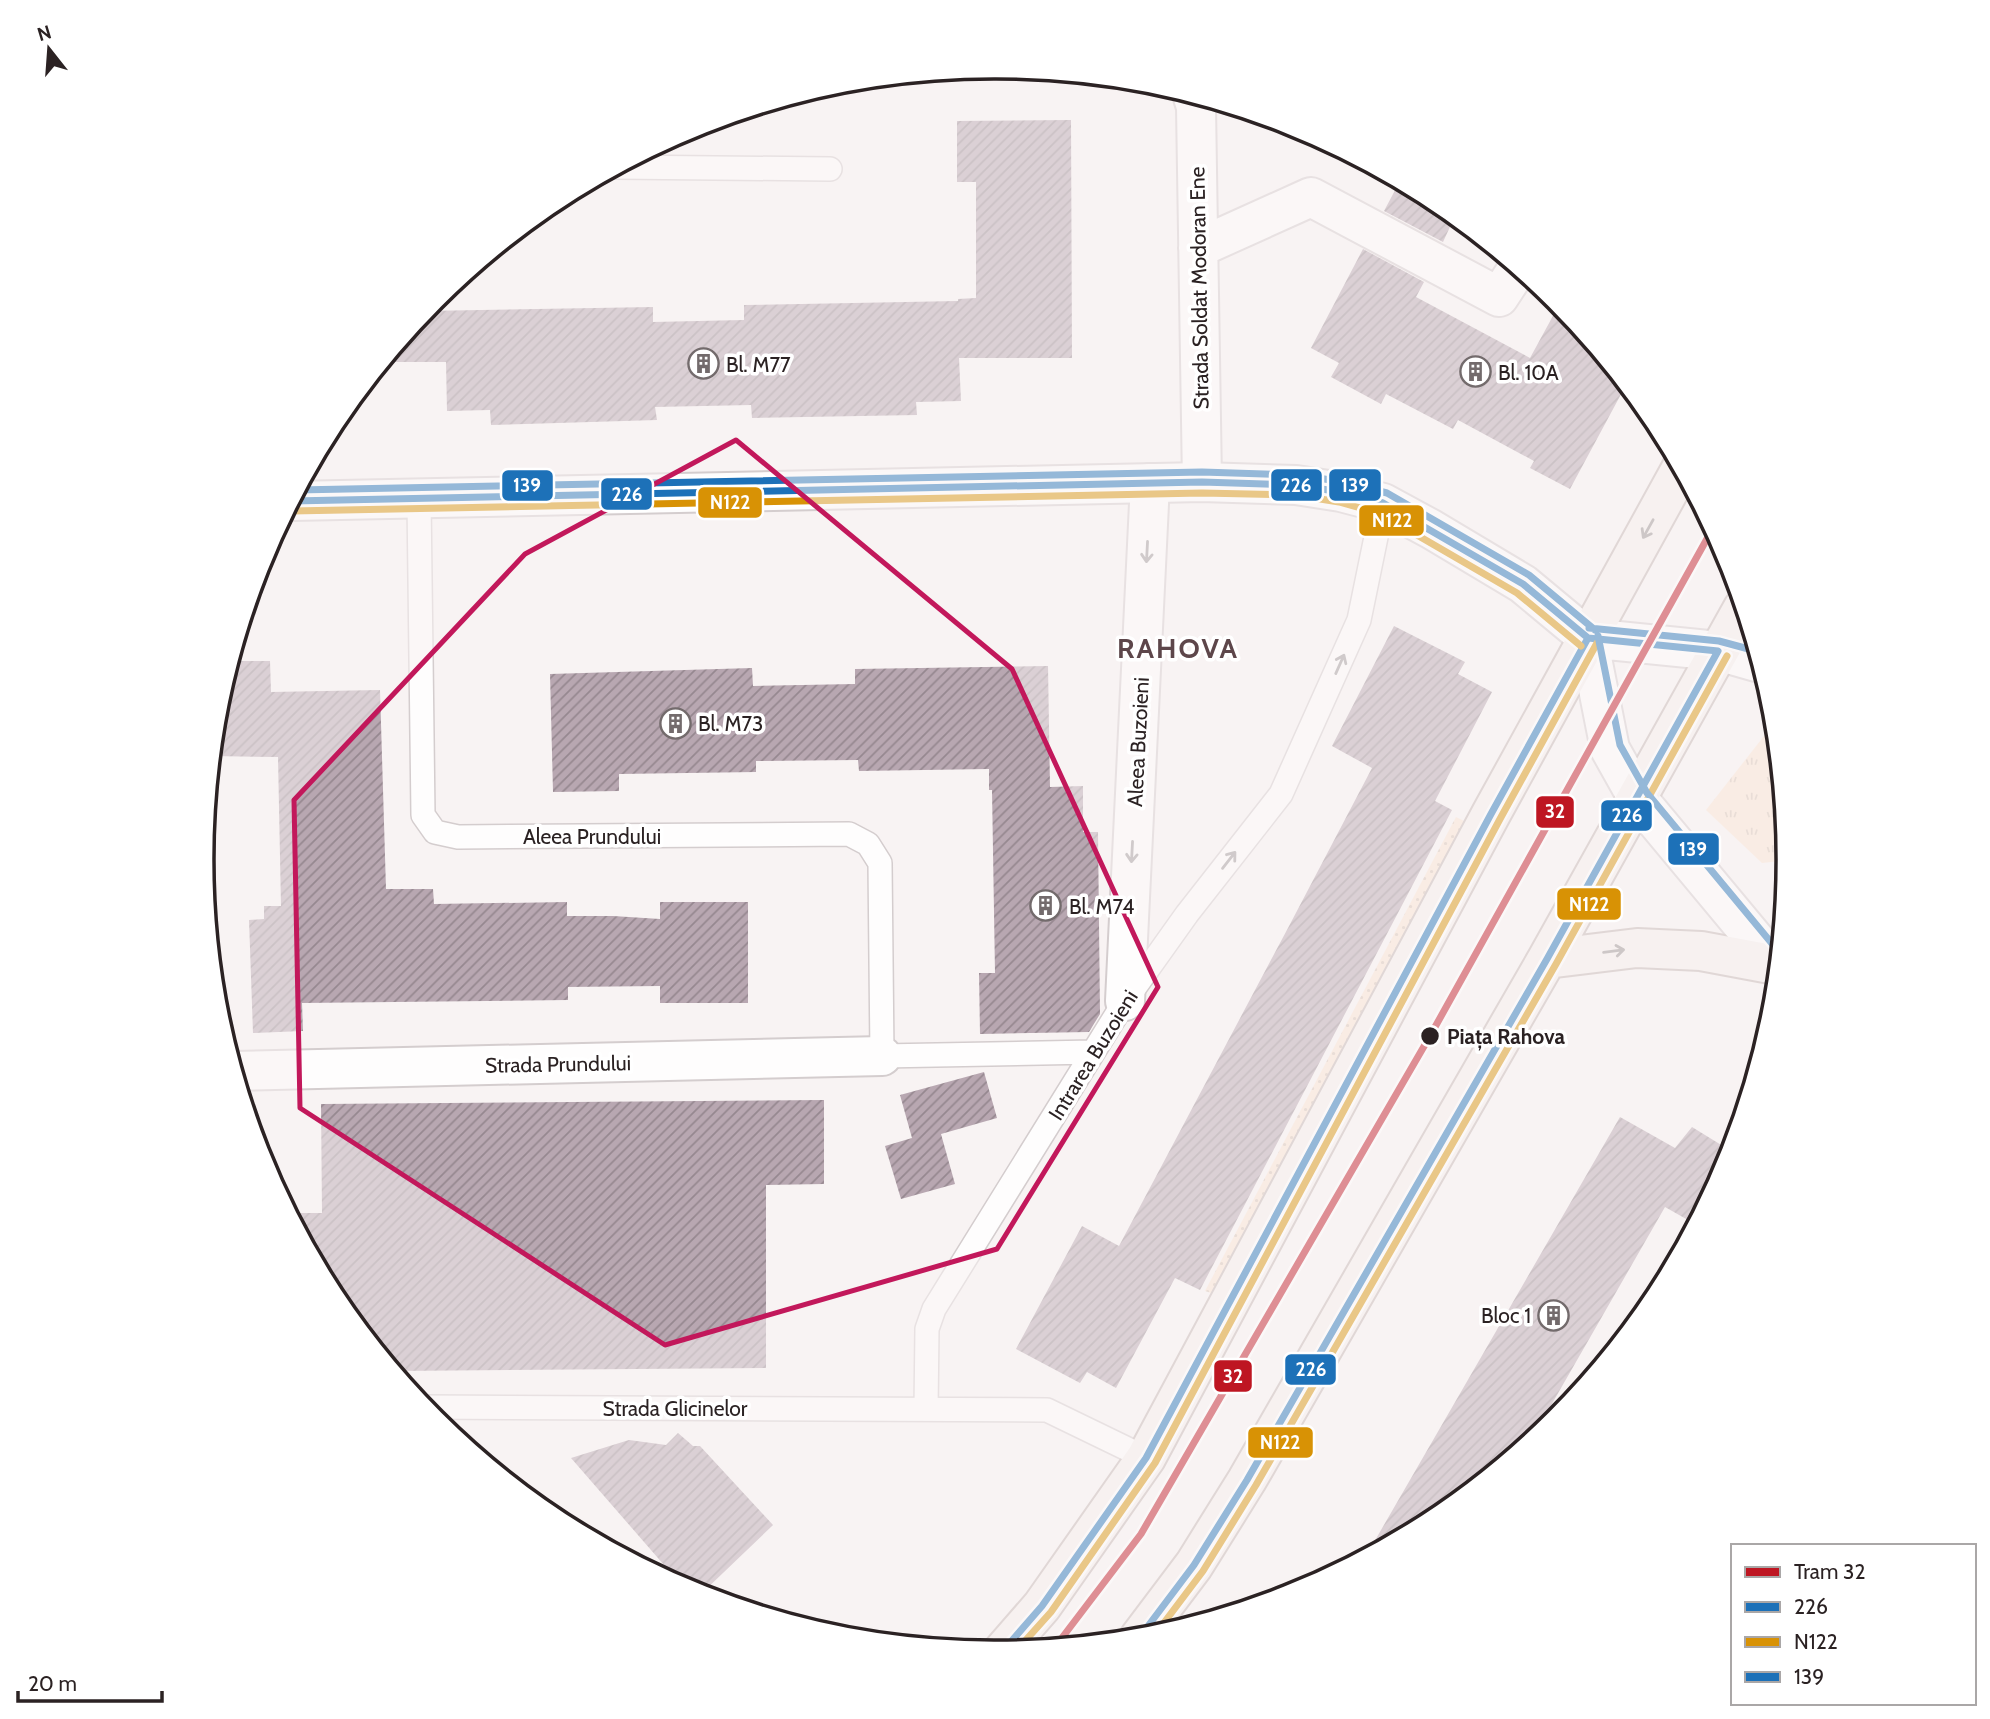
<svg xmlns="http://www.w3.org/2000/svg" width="1990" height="1719" font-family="Cabin,sans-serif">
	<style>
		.grass { fill: url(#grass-dots) }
		.park { fill: url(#park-tufts) }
		.building { fill: url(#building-hatch) }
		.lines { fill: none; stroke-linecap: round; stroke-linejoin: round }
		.lane-casing { stroke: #d4cdce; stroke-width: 26 }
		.street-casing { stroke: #d4cdce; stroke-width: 42 }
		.secondary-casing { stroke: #d4cdce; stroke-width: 42 }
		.primary-casing { stroke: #c4b6b3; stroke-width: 42 }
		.lane { stroke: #fefdfd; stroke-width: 23 }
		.street { stroke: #fefdfd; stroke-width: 38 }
		.secondary { stroke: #fefdfd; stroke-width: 38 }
		.primary { stroke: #f5efed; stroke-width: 38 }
		.bus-1-casing { stroke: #fff; stroke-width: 12 }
		.bus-2-casing { stroke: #fff; stroke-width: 12 }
		.bus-3-casing { stroke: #fff; stroke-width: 12 }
		.bus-1 { stroke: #1d71b8; stroke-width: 7 }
		.bus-2 { stroke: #d89205; stroke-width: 7 }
		.bus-3 { stroke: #1d71b8; stroke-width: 7 }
		.tram-1-casing { stroke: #fff; stroke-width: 12 }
		.tram-1 { stroke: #be1622; stroke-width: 7 }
		.oneway { stroke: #9a9392 }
		.oneway2 { stroke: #9f9a9b }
		.marked { fill: none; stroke: #c2185b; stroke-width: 5; stroke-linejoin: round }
		.stop-dot { fill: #2b2223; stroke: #fff; stroke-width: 2.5 }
		.labels { text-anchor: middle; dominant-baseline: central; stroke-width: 7; stroke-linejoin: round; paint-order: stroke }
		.street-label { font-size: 21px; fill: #2b2223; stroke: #fff }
		.poi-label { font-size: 21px; fill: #2b2223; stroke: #fff; text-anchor: start }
		.stop-label { font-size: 21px; font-weight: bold; fill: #2b2223; stroke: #fff; text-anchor: start }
		.district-label { font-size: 28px; font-weight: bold; letter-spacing: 2px; fill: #5d464a; stroke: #fff }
		.rim { fill: none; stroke: #2b2223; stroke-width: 3.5 }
		.line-badge { stroke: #fff; stroke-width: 2.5 }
		.badge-label { font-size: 19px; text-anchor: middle; font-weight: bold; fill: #fff }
	</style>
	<defs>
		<pattern id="grass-dots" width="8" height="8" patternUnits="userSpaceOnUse" patternTransform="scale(1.75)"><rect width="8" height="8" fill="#fbe5d3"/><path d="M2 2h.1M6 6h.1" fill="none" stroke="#d7c4b5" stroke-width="1.8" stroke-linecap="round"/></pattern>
		<pattern id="park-tufts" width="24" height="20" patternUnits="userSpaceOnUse" patternTransform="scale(1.75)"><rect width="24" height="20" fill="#fbe5d3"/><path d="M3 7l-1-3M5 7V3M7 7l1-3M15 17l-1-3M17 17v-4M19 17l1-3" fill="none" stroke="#d7c4b5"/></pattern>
		<pattern id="building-hatch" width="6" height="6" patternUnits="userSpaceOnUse" patternTransform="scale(1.75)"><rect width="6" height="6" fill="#b8a7b1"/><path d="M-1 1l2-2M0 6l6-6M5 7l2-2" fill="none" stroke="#968890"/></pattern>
	</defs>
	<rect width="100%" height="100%" fill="#f8f3f3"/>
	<path class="grass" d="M1456,817L1464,821L1211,1293L1205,1291Z"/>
	<path class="park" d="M1764,736L1777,747L1788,860L1762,863L1706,810Z"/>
	<path class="building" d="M1071,120L1072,358H959L961,401L916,402L917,415L752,418L751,405L655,407L657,420L491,425L490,410L447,411L446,362H383L424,311L653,307V322L744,320V305L958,301V299L976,298V182H957V121Z
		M1400,181L1436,200L1455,216L1443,242L1384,211Z
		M1363,249L1424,282L1416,297L1530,358L1560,303L1626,385L1570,489L1530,468L1534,461L1458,420L1453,429L1386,394L1381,404L1331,377L1339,363L1311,348Z
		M1394,626L1465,662L1458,674L1492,692L1435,801L1452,810L1200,1290L1175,1278L1116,1388L1087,1372L1080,1383L1016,1349L1082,1226L1119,1246L1288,928L1372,768L1332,746Z
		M231,661H270L271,692L380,690L386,889H433L434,904L567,902V916H613L660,919V902H748V1003H660V986L568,987V1000L302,1003L303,1031L253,1033L249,920L264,919V906H281L278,757L212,756L217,704Z
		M1048,666L1050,787L1083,786V832H1098L1100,1014L1089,1032L980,1034L979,973H995L992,790H989V769L859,771L858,760L756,761V772L619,774V791L553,792L550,674L752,668L753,686L855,684V669Z
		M984,1072L997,1118L941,1134L955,1184L901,1199L885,1146L912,1138L900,1095Z
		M824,1100V1184L766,1185V1368L394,1371L335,1300L289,1213H322L321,1104Z
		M1620,1117L1675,1148L1692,1127L1731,1151L1727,1163L1695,1224L1665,1207L1530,1442L1435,1519L1366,1556Z
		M678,1433L693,1446H700L773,1525L700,1595L684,1588L571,1458L629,1440L666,1445Z"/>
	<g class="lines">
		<defs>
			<path id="lane" d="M616,167L830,169
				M419,500L423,815L435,832L458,837L849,834L868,844L880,863L882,1056L1093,1052
				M424,1407L1047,1410L1146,1458
				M926,1409L927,1329L934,1309L1125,1001L1187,914L1281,794L1359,620L1383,503"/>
			<path id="street" d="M1192,94L1196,107L1202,482
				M1198,248L1311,197L1499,297L1518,268
				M1125,1001L1150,483
				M234,1071L882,1056"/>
			<path id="secondary" d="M292,501L1202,482L1296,485L1341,492L1383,503L1431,529L1523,584L1588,638
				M1588,638L1610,749L1638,799L1777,966
				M1588,638L1718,651L1760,663"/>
			<path id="primary" d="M1547,959L1637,948L1701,951L1776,965
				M1139,1638L1194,1565L1247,1480L1547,959L1743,608
				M1002,1652L1042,1606L1146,1458L1491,814L1681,469"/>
		</defs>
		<use href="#lane" class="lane-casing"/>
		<use href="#street" class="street-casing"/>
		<use href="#secondary" class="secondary-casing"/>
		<use href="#primary" class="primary-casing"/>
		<use href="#lane" class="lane"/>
		<use href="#street" class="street"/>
		<use href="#secondary" class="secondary"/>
		<use href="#primary" class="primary"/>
		<defs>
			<path id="bus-1" d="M292,501L1202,482L1296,485L1341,492L1383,503L1523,584L1588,638
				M1139,1638L1194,1565L1247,1480L1547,959L1718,651L1588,638
				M1002,1652L1042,1606L1146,1458L1491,814L1588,638"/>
			<path id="bus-2" d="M292,511L1202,493L1295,495L1339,502L1379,513L1517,593L1581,646
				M1154,1636L1203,1571L1256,1485L1556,964L1727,656
				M1017,1650L1051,1612L1155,1463L1500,819L1597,643"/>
			<path id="bus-3" d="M297,490L1202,472L1298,475L1344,482L1387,493L1529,575L1595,630
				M1589,628L1719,641L1756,651
				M1598,636L1620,745L1647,793L1779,952"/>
		</defs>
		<use href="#bus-1" class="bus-1-casing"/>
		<use href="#bus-2" class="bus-2-casing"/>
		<use href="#bus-3" class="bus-3-casing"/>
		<use href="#bus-1" class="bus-1"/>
		<use href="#bus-2" class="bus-2"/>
		<use href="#bus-3" class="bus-3"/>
		<defs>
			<path id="tram-1" d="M1055,1647L1141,1534L1430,1036L1713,528"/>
		</defs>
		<use href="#tram-1" class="tram-1-casing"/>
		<use href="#tram-1" class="tram-1"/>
	</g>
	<defs><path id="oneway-shaft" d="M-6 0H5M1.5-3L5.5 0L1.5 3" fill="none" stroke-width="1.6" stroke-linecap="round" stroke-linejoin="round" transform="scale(1.75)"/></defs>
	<g class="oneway">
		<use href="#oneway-shaft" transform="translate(1648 529) rotate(119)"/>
		<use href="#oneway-shaft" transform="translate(1614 951) rotate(-7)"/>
	</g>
	<g class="oneway2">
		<use href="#oneway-shaft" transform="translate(1147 552) rotate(93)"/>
		<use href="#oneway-shaft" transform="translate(1340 664) rotate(-66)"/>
		<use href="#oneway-shaft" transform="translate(1132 852) rotate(93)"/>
		<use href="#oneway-shaft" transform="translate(1229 860) rotate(-52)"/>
	</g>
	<path d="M0 0H1990V1719H0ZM736,440L1012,669L1158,987L997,1249L665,1345L300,1108L294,800L525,554Z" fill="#f8f3f3" fill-opacity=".55" fill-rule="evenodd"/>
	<path class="marked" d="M736,440L1012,669L1158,987L997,1249L665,1345L300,1108L294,800L525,554Z"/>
	<defs>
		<symbol id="building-ring" viewBox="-11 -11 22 22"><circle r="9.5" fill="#fff" stroke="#736b6c" stroke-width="1.5"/><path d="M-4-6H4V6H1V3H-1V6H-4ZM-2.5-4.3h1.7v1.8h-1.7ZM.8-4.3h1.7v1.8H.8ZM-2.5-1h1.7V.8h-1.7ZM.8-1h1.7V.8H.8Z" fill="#736b6c"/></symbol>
	</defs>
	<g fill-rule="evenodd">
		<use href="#building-ring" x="686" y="346" width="35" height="35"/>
		<use href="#building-ring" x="1458" y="354" width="35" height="35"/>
		<use href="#building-ring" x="658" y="706" width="35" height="35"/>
		<use href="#building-ring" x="1028" y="888" width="35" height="35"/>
		<use href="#building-ring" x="1536" y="1298" width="35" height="35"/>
	</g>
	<circle class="stop-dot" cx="1430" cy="1036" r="10"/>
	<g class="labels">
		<g class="street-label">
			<text transform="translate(1199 288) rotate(-91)">Strada Soldat Modoran Ene</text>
			<text transform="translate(1138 742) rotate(-87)">Aleea Buzoieni</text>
			<text x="592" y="836">Aleea Prundului</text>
			<text transform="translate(1093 1055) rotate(-58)">Intrarea Buzoieni</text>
			<text transform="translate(558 1064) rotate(-1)">Strada Prundului</text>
			<text x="675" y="1408">Strada Glicinelor</text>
		</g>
		<g class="poi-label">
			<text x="726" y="364">Bl. M77</text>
			<text x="1498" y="372">Bl. 10A</text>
			<text x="698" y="723">Bl. M73</text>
			<text x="1069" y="906">Bl. M74</text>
			<text x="1531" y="1315" text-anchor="end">Bloc 1</text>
		</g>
		<g class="stop-label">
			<text x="1447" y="1036">Piața Rahova</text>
		</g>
		<g class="district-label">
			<text x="1178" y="648">RAHOVA</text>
		</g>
	</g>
	<path d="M0 0H1990V1719H0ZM994 79H996A780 780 0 0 1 1776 859V860A780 780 0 0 1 996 1640H994A780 780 0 0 1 214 860V859A780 780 0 0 1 994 79Z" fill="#fff" fill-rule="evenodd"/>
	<path class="rim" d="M994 79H996A780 780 0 0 1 1776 859V860A780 780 0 0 1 996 1640H994A780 780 0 0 1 214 860V859A780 780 0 0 1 994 79Z"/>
	<g class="line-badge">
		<rect x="1328" y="468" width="54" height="34" rx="7" fill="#1d71b8"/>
		<rect x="1270" y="468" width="53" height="34" rx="7" fill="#1d71b8"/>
		<rect x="501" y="469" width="53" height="33" rx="7" fill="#1d71b8"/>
		<rect x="600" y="477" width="53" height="34" rx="7" fill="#1d71b8"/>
		<rect x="697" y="486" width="66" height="33" rx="7" fill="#d89205"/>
		<rect x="1358" y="504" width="67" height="33" rx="7" fill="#d89205"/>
		<rect x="1535" y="795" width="40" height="34" rx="7" fill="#be1622"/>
		<rect x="1600" y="799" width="53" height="33" rx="7" fill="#1d71b8"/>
		<rect x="1667" y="832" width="53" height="34" rx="7" fill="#1d71b8"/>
		<rect x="1556" y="887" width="66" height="34" rx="7" fill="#d89205"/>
		<rect x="1284" y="1353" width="53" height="33" rx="7" fill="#1d71b8"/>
		<rect x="1213" y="1359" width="40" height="34" rx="7" fill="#be1622"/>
		<rect x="1247" y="1426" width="67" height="33" rx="7" fill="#d89205"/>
	</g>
	<g class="badge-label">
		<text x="1355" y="492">139</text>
		<text x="1296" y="492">226</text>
		<text x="527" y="492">139</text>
		<text x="627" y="501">226</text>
		<text x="730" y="509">N122</text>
		<text x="1392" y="527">N122</text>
		<text x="1555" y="818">32</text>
		<text x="1627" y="822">226</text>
		<text x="1693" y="856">139</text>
		<text x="1589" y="911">N122</text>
		<text x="1311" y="1376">226</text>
		<text x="1233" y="1383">32</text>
		<text x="1280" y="1449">N122</text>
	</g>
	<rect x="1731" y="1544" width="245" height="161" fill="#ffffff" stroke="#aaa7a7" stroke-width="2"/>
	<rect x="1745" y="1567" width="35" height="10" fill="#be1622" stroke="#aaa7a7" stroke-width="2"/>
	<text x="1794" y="1579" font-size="21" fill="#2b2223">Tram 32</text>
	<rect x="1745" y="1602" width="35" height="10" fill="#1d71b8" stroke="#aaa7a7" stroke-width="2"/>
	<text x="1794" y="1614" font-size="21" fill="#2b2223">226</text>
	<rect x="1745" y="1637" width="35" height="10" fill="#d89205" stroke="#aaa7a7" stroke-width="2"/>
	<text x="1794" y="1649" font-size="21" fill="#2b2223">N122</text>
	<rect x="1745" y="1672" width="35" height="10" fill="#1d71b8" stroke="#aaa7a7" stroke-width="2"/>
	<text x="1794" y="1684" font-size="21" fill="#2b2223">139</text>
	<g transform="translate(49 49) rotate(343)" stroke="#ffffff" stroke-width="5" paint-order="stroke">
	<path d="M0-5L12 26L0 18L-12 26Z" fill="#2b2223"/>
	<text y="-10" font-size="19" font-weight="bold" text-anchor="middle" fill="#2b2223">N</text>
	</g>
	<path d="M18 1691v10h144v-10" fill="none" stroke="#2b2223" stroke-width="3.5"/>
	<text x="28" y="1691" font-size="21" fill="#2b2223" stroke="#ffffff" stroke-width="5" paint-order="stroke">20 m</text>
</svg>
